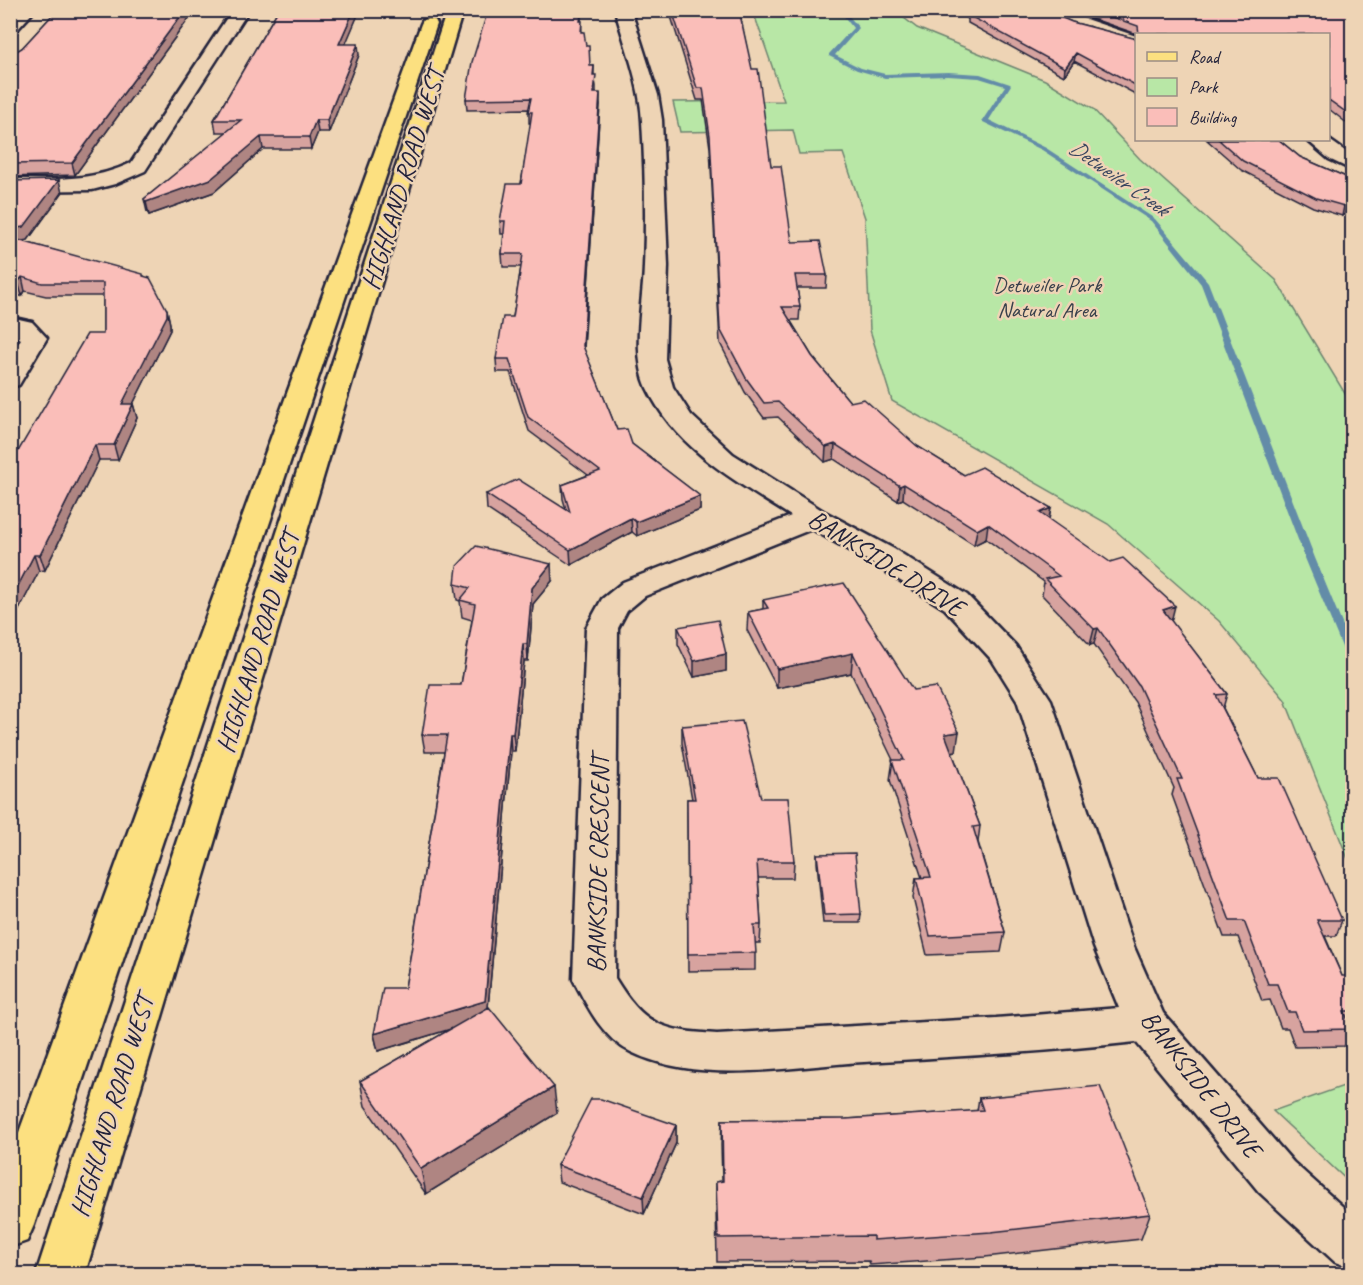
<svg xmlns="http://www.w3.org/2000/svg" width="1363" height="1285" font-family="Caveat,sans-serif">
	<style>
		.green { fill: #b8e7a6; stroke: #6d8470; stroke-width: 1.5 }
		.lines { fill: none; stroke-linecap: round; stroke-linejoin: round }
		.stream { fill: #638ca8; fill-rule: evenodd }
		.minor-casing { stroke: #22223b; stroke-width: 5 }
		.major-casing { stroke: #22223b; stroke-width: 5 }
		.minor { fill: #eed4b5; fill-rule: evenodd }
		.major { fill: #fce080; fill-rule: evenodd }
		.wall { fill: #d7a39f; stroke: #22223b; stroke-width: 1.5 }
		.shaded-wall { fill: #af8582; stroke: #22223b; stroke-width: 1.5 }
		.building { fill: #fabeb9; stroke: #22223b; stroke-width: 1.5 }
		.labels { text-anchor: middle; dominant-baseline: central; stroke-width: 5; stroke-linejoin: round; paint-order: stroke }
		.far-water-label { font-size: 22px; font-style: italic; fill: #38455f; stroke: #eed4b5 }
		.far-park-label { font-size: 22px; fill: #38404b; stroke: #eed4b5 }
		.street-label { font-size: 26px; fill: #22223b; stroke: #eed4b5 }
	</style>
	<rect width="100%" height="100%" fill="#eed4b5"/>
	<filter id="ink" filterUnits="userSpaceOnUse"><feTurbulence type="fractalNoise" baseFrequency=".0167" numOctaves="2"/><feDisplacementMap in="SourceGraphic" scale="12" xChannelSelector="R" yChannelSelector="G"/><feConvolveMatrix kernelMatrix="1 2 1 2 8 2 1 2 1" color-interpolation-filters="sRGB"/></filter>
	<g filter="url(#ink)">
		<path class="green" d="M753,11H895L917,28L1045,80L1093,109L1140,159L1276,280L1352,405V869L1285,700L1219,621L1108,524L892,401L870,330L865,218L843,153L799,154L793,130L680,132L673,102L784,101Z
			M1352,1083V1185L1273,1111Z"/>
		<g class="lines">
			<path class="stream" d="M839,10H844L859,28L835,55L861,68L885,74L948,72L980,74L1010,84L1011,85L989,120L1046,148L1155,219L1208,282L1315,558L1352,648V662L1348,661L1347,659L1305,558L1201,284L1151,221L1042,150L983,122L982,121L1005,86L979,78L948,76L885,78L857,70L829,56V54L853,28Z"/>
			<defs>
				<path id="minor" d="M17,10H35L16,31L10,32V17Z
					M232,10H249L145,171L115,184L92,190L10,191V179C52,179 92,182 131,163Z
					M615,10H631L658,95L662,120L668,266L665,359L673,387L691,415L733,454L825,512L894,549L967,595L1016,646L1051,700L1134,947L1163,1013L1293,1162L1352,1215V1268L1335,1262L1259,1192L1136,1042C1046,1052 955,1057 864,1062C789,1066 702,1086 631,1052C603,1039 587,1006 573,979L586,628L602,599L623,582L791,516C737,482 676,449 647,388C631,352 643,305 644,266C646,218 645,169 642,121C640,83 625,46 615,10ZM812,529L872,563L945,609L992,660L1017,700L1094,947L1119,1008L996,1018L717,1034C663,1031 644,1026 615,978L618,628L627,611L645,596Z
					M1035,10H1059L1136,36V46L1072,28L1037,14Z
					M1328,139L1352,156V170L1329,159L1307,140Z
					M10,317L32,322L47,338L19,385L10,387V356L21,339L10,332Z"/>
				<path id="major" d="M447,10H463L85,1274H36Z
					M429,19L435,20L437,24L34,1225L27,1241L10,1247V1157L421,24L423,20Z"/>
			</defs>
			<use href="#minor" class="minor-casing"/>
			<use href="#major" class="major-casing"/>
			<use href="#minor" class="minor"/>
			<use href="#major" class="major"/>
		</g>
		<path class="wall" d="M57,10H195L75,175L10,177V55L22,48Z
			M278,10H360L345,44L359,55L329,132H318L311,149H263L214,192L149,215L147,212L144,199L227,132H216L214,120Z
			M488,10H579L580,15H581L582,32L590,66H594V75L596,86V93L600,104L584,349L617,430L632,444L700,496V510L637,536L632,532L571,565L487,509L486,494L566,509L563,499L562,485L588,475L529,431L510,372H497L496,359L513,317L521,267H503L502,254L504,234H501L500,221L521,184L531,123H529V109L467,110L466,99Z
			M669,10H750V14L740,15L771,166L792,242L827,275L826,288H797L800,307L799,320H790L812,356L850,402L917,446L964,475L1051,508L1049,520L1171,621L1227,694L1223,708L1258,778L1342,920L1336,936H1325L1342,976L1353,984V1027H1351L1352,1029L1345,1046L1295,1047L1288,1028H1281L1270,1000L1262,1001L1238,937H1224L1172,795L1174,788L1135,702L1094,644L1090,645L1042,595L1044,582L986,539L974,545L903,499L898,501L834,459L825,462L778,417L764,418L745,392L720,343L710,148L703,100H697Z
			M952,10H1043L1072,22L1137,39V95L1074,61L1064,76L968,23V19Z
			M1067,10H1353V128L1329,109V34H1137Z
			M1207,140H1279L1300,157L1353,180V209L1342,216L1313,207L1241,170Z
			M10,181L62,193L28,240L21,241L144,276L167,310L170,324V330L133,404L137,418L118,460H99L45,570L39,571L10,627L103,334V296H46L25,291L22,296H10Z
			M552,581L533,604L528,661H524L515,751H511L488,1008L557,1113L426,1194L365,1106L360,1081L451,1029L378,1051L374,1034L405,988L444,752H425L422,735L461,685L472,620L462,617L460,601L457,600L455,584Z
			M763,600L913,690L956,751L952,752L980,826L978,842L1005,932L1001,952L927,955L913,898L916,878H922L890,780L893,760L851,673L777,688L747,630L748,612L763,609Z
			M678,627L726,654V671L694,677L678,644Z
			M682,726L761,798L794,861L793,878H758L761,925L760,943H755V970L688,971L687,799H692L682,743Z
			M817,854L861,914L860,923H823L817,863Z
			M979,1098L1150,1214L1141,1239L985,1257L870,1265L869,1261L717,1262L716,1207V1182L722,1181L721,1145L722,1120L846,1119L977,1111Z
			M676,1125V1143L644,1214L559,1182L557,1165Z"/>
		<path class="shaded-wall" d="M185,10H195L75,175L72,163Z
			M354,10H360L341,55L339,44Z
			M358,44L359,55L329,132L327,120Z
			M1076,53L1074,61L1064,76L1065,68Z
			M600,93V104L583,359V346Z
			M316,120L318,132L311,149L309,137Z
			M261,137L263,149L214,192L149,215L146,202Z
			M59,180L62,193L28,240L10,243V229Z
			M1353,201V209L1342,216L1344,206Z
			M22,277L25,291L22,296L18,282Z
			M167,310L170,324V330L126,418L122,404Z
			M133,404L137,418L118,460L114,445Z
			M835,444L834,459L825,462L826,447Z
			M95,445L99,460L45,570L40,555Z
			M904,484L903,499L898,501L900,486Z
			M700,496V510L637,536L636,522Z
			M1051,508L1048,523L1040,513Z
			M631,518L632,532L571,565L570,550Z
			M988,524L986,539L974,545L977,530Z
			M34,555L39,571L10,627V601Z
			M551,564L552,581L533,604L528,661L527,644L532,588Z
			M1175,606L1171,622L1163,610Z
			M1098,628L1094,644L1090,645L1094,629Z
			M523,644L524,661L515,751L513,734Z
			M853,653L851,673L777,688V669Z
			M726,654V671L694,677V661Z
			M959,732L956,751L943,753L945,734Z
			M510,734L511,751L487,1018L378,1051L374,1034L485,1001Z
			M554,1087L557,1113L426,1194L421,1169Z
			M676,1125V1143L644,1214L643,1197Z"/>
		<path class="building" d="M57,10H185L72,163L10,164V55L22,48Z
			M278,10H354L339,44H358L327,120H316L309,137H261L211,179L146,202L144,199L241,120H214Z
			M488,10H578V15H581L580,21H582L581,32H584L586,46H589L590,66H594L593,75H596L594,93H600L583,346L617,430L627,429L632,444L700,496L636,522L631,518L570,550L486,494L518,479L570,512L562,485L600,471L528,417L509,359H496L503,317H513L523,254H502L505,221H500L507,184H521L532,112H528L531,98L466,99L472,62Z
			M672,10H739L752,69H758L771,166H781L792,242L820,241L827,275H795L800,307H782L812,356L850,402L864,399L917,446L964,475L982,467L1051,508L1040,513L1110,562L1123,558L1175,606L1163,610L1227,694L1216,695L1258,778H1279L1342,920H1317L1342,976H1349L1353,984V1011H1344L1352,1029L1302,1030L1295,1012H1288L1277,984H1268L1244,921H1230L1177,779H1182L1139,686L1098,628L1094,629L1045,579L1059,576L988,524L977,530L904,484L900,486L835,444L826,447L778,402L764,403L746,378L720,329L710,136L703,88H697Z
			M967,10H1043L1072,22L1137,39V86L1076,53L1065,68L968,15L974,14Z
			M1092,10H1353V117L1329,100V34H1139L1138,26Z
			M1219,140H1279L1300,157L1353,180V201L1344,206L1316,198L1243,161Z
			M59,180L24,227L10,229V181Z
			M10,238L143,274V276L150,278L167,310V316L122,404H133L114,445H95L40,555H34L10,601V465L87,334H103V283H42L22,277L18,282L10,283Z
			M476,546L551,564L532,588L527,644H523L513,734H510L485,1001L374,1034L383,988H405L447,735H422L430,685H461L475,604L460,600L470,588L455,584L457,566Z
			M844,583L913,690L936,687L959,732L945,734L980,826L973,827L1005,932L930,936L916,878L931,877L892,760H904L853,653L777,669L748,612L768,608L763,600Z
			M718,620L726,654L694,661L678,627Z
			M742,721L761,798H788L794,861H757L761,925H754L756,953L688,954L687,799H695L682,726Z
			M855,853L861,914L824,915L817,854Z
			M489,1007L554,1087L421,1169L360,1081Z
			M1100,1086L1150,1214L991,1232L873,1240V1236L718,1238L716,1182L723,1181L722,1120L846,1119L983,1110L979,1098Z
			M591,1099H601L676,1125L643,1197L557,1165Z"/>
	</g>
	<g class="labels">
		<g class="far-water-label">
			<text transform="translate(1119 178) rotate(35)">Detweiler Creek</text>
		</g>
		<g class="far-park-label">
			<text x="1047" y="285">Detweiler Park<tspan x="1047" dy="25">Natural Area</tspan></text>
		</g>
		<g class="street-label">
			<text transform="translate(403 179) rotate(-73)">HIGHLAND ROAD WEST</text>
			<text transform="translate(886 563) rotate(32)">BANKSIDE DRIVE</text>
			<text transform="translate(258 642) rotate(-73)">HIGHLAND ROAD WEST</text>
			<text transform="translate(598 864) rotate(-89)">BANKSIDE CRESCENT</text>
			<text transform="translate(1201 1084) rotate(52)">BANKSIDE DRIVE</text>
			<text transform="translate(112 1106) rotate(-73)">HIGHLAND ROAD WEST</text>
		</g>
	</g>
	<rect width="1363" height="1285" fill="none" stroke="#eed4b5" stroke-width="36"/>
	<rect x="18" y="18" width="1327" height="1249" fill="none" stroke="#22223b" stroke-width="2" filter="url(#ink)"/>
	<rect x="1135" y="33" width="195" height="108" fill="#eed4b5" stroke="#9c8d84" stroke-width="1.5"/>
	<rect x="1147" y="52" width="30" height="9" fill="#fce080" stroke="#9c8d84" stroke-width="1.5"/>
	<text x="1189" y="63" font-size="18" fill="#22223b">Road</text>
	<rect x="1147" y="78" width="30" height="18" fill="#b8e7a6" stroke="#9c8d84" stroke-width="1.5"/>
	<text x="1189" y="93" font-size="18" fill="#22223b">Park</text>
	<rect x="1147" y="108" width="30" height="18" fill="#fabeb9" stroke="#9c8d84" stroke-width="1.5"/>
	<text x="1189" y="123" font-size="18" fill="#22223b">Building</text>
</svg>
